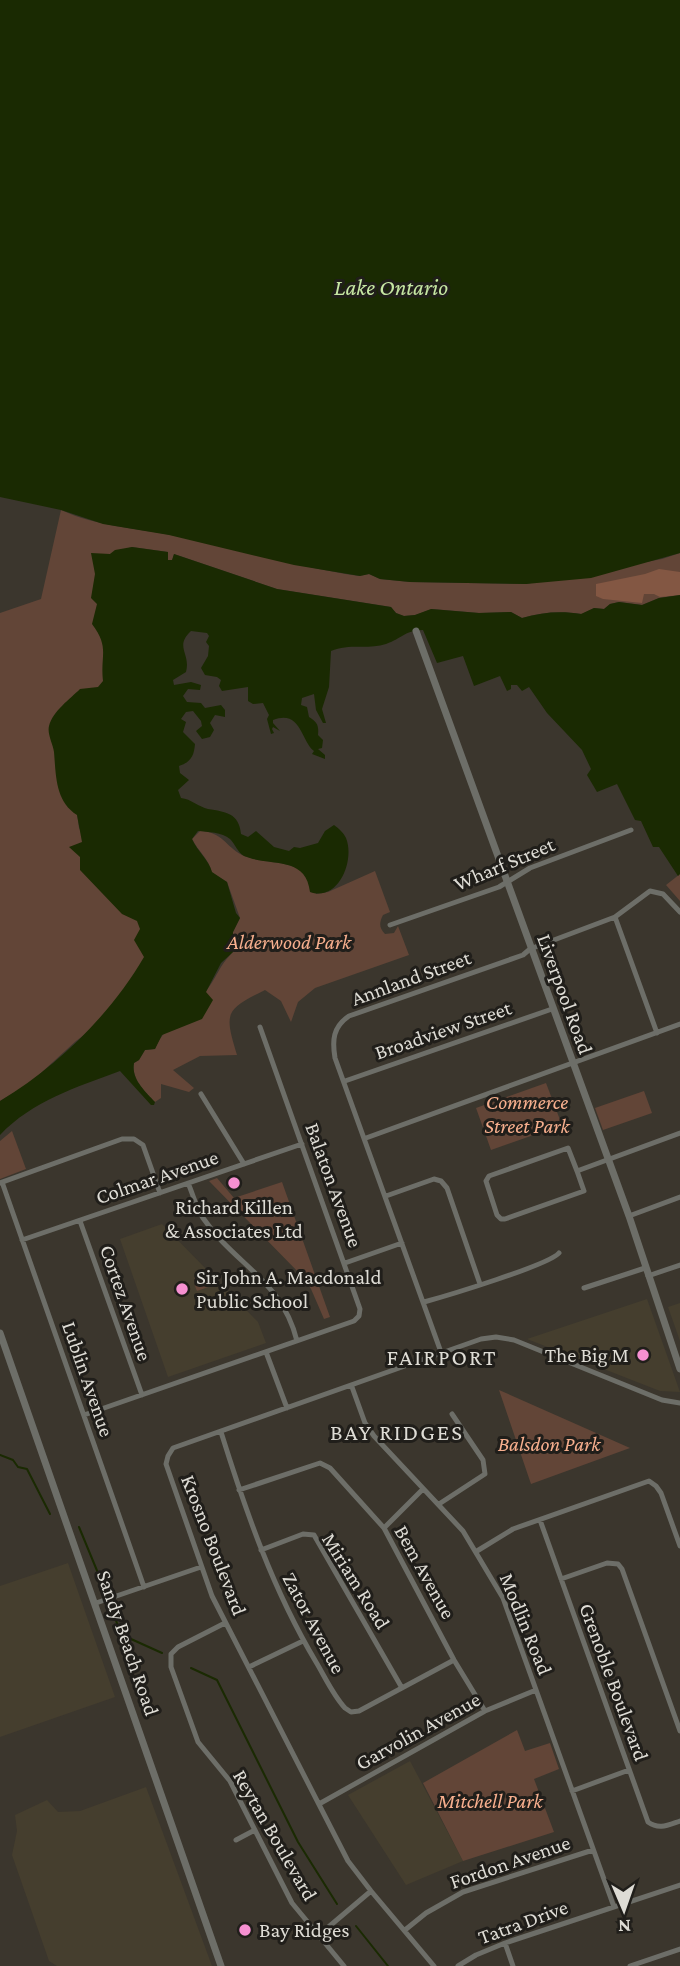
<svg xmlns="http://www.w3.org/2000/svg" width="680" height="1966" font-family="'Crimson Pro',serif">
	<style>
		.built { fill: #453e2e }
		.green { fill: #624537 }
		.forest { fill: #835743 }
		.water { fill: #1a2a02 }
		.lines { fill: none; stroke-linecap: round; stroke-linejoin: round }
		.stream { stroke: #1a2a02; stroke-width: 2 }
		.minor { stroke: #6d6e68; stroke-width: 5 }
		.tertiary { stroke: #6d6e68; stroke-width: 7 }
		.poi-dot { fill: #f690d1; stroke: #201e1a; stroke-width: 2.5 }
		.labels { text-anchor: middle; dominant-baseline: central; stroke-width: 6; stroke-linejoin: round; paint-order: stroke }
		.street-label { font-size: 21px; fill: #dedcd5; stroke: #201e1a }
		.park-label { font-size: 21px; font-style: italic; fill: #f7af8e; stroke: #201e1a }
		.poi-label { font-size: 21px; fill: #dedcd5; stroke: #201e1a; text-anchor: start }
		.water-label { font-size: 23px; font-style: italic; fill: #c6e7a3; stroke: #201e1a }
		.neighbourhood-label { font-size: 23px; letter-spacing: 2px; fill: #dedcd5; stroke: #201e1a }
	</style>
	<rect width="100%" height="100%" fill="#3b362d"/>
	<path class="built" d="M162,1224L258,1322L266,1343L168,1377L120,1239Z
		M647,1299L680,1392L660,1391L527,1339Z
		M680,1303V1341L668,1307Z
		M68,1563L115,1697L0,1737V1586Z
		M410,1761L463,1861L406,1885L348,1795Z
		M146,1787L212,1966H57L49,1961L12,1855L17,1831L15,1815L47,1800L58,1812L80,1811Z"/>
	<path class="green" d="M61,510C96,526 134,528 171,535C234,548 294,566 359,576L369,574L380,579L410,582L526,584L662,559L680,553V595L659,598L642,605L619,602L610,604L604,609L594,608L582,614C561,611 543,612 522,618L511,612L479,613L432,609L415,615L404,616L396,613L391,607L277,589L174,554L172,561L168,560V552L132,547L110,554L114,670L77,814L79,828L123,899L156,945L107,1018L76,1041L30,1083L0,1101V613L41,599Z
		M200,831C223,832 225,846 242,855C260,863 279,860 297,868C307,872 312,884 316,894L328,892L375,871L390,912L383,915C379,923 379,928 385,934L394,933L398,926L409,955L315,988L298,1002L291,1022L281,1001L265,990C225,1010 224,1012 237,1055L200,1056L173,1070L194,1088L189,1092L161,1084V1098L155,1102C145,1091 131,1079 134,1063L139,1060L145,1050L155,1049C164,1025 190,1012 205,992C217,978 218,967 233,952V932L240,918L227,882L212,873C209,859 198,851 192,839Z
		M680,874V901L666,885Z
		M546,1083L562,1125L491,1150L476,1108Z
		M644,1091L652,1113L603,1130L595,1108Z
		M12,1131L26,1169L0,1179V1141Z
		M217,1178L234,1198L282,1182L330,1317L324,1319L311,1289L303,1277L209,1181Z
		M200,1269L214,1285L197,1291C193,1282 193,1276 200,1269Z
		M499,1390L630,1448L531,1484Z
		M517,1730L525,1751L550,1743L559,1769L534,1779L554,1832L463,1861L423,1783Z"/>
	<path class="forest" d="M659,569L680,572V595L660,597L654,594H644L642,603L603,599L596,596V584L645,574Z"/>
	<path class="water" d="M0,0H680V553L591,578L526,584L410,582L380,579L369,574L360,576L294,565L169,535L103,524L61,510L0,497Z
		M132,547L168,552V560H172L174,554L277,589L391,607L396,613L404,616L415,615L431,609L479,613L511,612L522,618C543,612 561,611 581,614L594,608L604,609L610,604L619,602L642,605L659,598L680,595V874L678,876L659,847H653L641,821L635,820L617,784L597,792L587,775L591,769L582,750L547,713L529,687L522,691L517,685H511V689L507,691L500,676L474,686L463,656L437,663L423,630C403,631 403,638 386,644C368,650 349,643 331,651L329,687L322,709L326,723H323L316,710L314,694L302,698L301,705L307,707L309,717C317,722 319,725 318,735L323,740L322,748L318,749L325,755V759L312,754L314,751C301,741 301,709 273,720V723L280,731L273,727L272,729L274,733L271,734L267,719L269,715L263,703L253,704L248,701V687L222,691L219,686L221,680L217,677L205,675L201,668L208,656L209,646L206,642L209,636L207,633L191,631C174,647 191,653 186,672L173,680L174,685L191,682L201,685L200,690L188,689L183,696L187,702L201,703L205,708L221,705L225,710V717L215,715L210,723L214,730L210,737L202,739L196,731L202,726L201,721L193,711L186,712L181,719L186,722L183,732L195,744C194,756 191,762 179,766L180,773L189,780L178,790L181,798C191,799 199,807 208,809C226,812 239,813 241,834L248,837L256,831L274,847L289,851L294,847L300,848L318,843L325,831L334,825C338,828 344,833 346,838C355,860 339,902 310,892C306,855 270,867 244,856C238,853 235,844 230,839C222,832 208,832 198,831L192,839C197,851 209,860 212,872L227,882L236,913L240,918L233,932V952L221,963L206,992L213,1000L202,1019L162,1035L155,1049L145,1050L139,1060L134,1063C131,1079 145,1091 155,1102L154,1105H151L120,1071C77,1087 32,1101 0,1135V1101C58,1066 110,1015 144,957L134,940L140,929L137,921L122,914L80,870V857L69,847L82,842L77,815C55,801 56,775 54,752C53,744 47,734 49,726C53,711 70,699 80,689L98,687L103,681C100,655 110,648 92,624L97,604L91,598L95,574L91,553L110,554L115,550Z"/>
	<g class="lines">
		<path class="stream" d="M0,1455L13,1460L18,1467L27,1469L50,1514
			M79,1527L105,1590
			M111,1606L120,1632L131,1639L162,1653
			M191,1668L217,1680L298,1842L337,1904
			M356,1926L388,1966"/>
		<path class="minor" d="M615,917L657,1033
			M390,925L499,887L530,868L631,830
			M345,1081L552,1009
			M201,1094L244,1164
			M366,1138L680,1024
			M577,1171L568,1148L489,1176L486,1181L497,1215L501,1219H505L584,1191L577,1171L680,1133
			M2,1182L144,1587
			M0,1183L122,1139H134L143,1145L160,1193
			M188,1183C193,1194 196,1208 203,1218C235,1265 282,1280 297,1341
			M386,1196L434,1179L441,1181L447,1188L480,1284
			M629,1216L680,1197
			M80,1221L142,1395
			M22,1240L302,1144
			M345,1263L402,1243
			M648,1276L680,1265
			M584,1288L645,1268
			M424,1302C446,1296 549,1265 559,1253
			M266,1352L287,1408
			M442,1355L335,1058C332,1040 333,1027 349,1016L523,955L530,949L615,917L650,891L663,894L680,912
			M352,1387L365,1423L374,1436L463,1531L503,1598L614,1907
			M84,1415L354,1321L359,1316L360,1309L260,1027
			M221,1432C246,1512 273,1590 316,1662C325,1677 333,1695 345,1708L351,1712L359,1711L454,1660
			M239,1490L320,1463L330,1468L384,1528L454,1660L485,1711
			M439,1504L485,1474L483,1460L452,1414
			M540,1520L648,1822C659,1830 668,1825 680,1821
			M384,1528L423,1489
			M261,1550L303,1534L314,1535L402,1688
			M477,1551L513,1529L649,1481L656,1486L661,1493L680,1546
			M561,1579L607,1563L618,1564L622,1569L680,1731
			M96,1603L201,1567
			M225,1623L178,1647L171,1654V1667L198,1742L230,1781L292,1903L344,1966
			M249,1667L303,1641
			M572,1791L629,1770
			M319,1804L485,1711L536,1690
			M236,1840L255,1830
			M405,1930L426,1913L463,1892L593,1850
			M319,1935L371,1891
			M505,1943L513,1966
			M434,1966L371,1891L348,1861L212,1596L166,1464L168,1456L173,1448L481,1339L496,1337L514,1340L662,1400L680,1403
			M458,1966L476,1955L505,1943L680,1885
			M630,1966L680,1949"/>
		<path class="tertiary" d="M416,631L629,1216L680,1369
			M0,1333L221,1966"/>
	</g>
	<g class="poi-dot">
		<circle cx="234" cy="1183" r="7"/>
		<circle cx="182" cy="1289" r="7"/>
		<circle cx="643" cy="1355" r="7"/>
		<circle cx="245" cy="1930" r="7"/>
	</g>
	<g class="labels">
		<g class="street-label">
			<text transform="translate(504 864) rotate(-23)">Wharf Street</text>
			<text transform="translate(411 978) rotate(-20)">Annland Street</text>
			<text transform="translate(565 994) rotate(70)">Liverpool Road</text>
			<text transform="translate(443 1030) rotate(-19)">Broadview Street</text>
			<text transform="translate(157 1177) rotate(-19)">Colmar Avenue</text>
			<text transform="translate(334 1185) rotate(70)">Balaton Avenue</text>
			<text transform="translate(126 1303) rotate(71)">Cortez Avenue</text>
			<text transform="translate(88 1379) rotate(71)">Lublin Avenue</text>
			<text transform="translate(214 1545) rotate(69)">Krosno Boulevard</text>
			<text transform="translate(425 1572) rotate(61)">Bem Avenue</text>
			<text transform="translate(356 1581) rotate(58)">Miriam Road</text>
			<text transform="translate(314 1623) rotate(62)">Zator Avenue</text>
			<text transform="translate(526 1624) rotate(68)">Modlin Road</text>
			<text transform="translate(128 1643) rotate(71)">Sandy Beach Road</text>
			<text transform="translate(614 1682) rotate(70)">Grenoble Boulevard</text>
			<text transform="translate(418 1731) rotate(-29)">Garvolin Avenue</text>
			<text transform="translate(275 1835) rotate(60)">Reytan Boulevard</text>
			<text transform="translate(510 1862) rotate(-19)">Fordon Avenue</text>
			<text transform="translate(523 1922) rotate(-20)">Tatra Drive</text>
		</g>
		<g class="park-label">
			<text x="289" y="942">Alderwood Park</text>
			<text x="527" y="1102">Commerce<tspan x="527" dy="24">Street Park</tspan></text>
			<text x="549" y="1444">Balsdon Park</text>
			<text x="490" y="1801">Mitchell Park</text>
		</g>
		<g class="poi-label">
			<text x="234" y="1207" text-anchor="middle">Richard Killen<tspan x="234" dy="24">&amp; Associates Ltd</tspan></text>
			<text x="196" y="1277">Sir John A. Macdonald<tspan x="196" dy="24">Public School</tspan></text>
			<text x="629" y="1355" text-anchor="end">The Big M</text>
			<text x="259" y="1930">Bay Ridges</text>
		</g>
		<g class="water-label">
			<text x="391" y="287">Lake Ontario</text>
		</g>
		<g class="neighbourhood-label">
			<text x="442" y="1357">FAIRPORT</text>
			<text x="397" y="1432">BAY RIDGES</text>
		</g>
	</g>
	<g transform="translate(624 1910) rotate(178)" stroke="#201e1a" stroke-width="5" paint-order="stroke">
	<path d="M0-5L12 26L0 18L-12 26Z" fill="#dedcd5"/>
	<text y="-10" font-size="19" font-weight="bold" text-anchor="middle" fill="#dedcd5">N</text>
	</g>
</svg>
